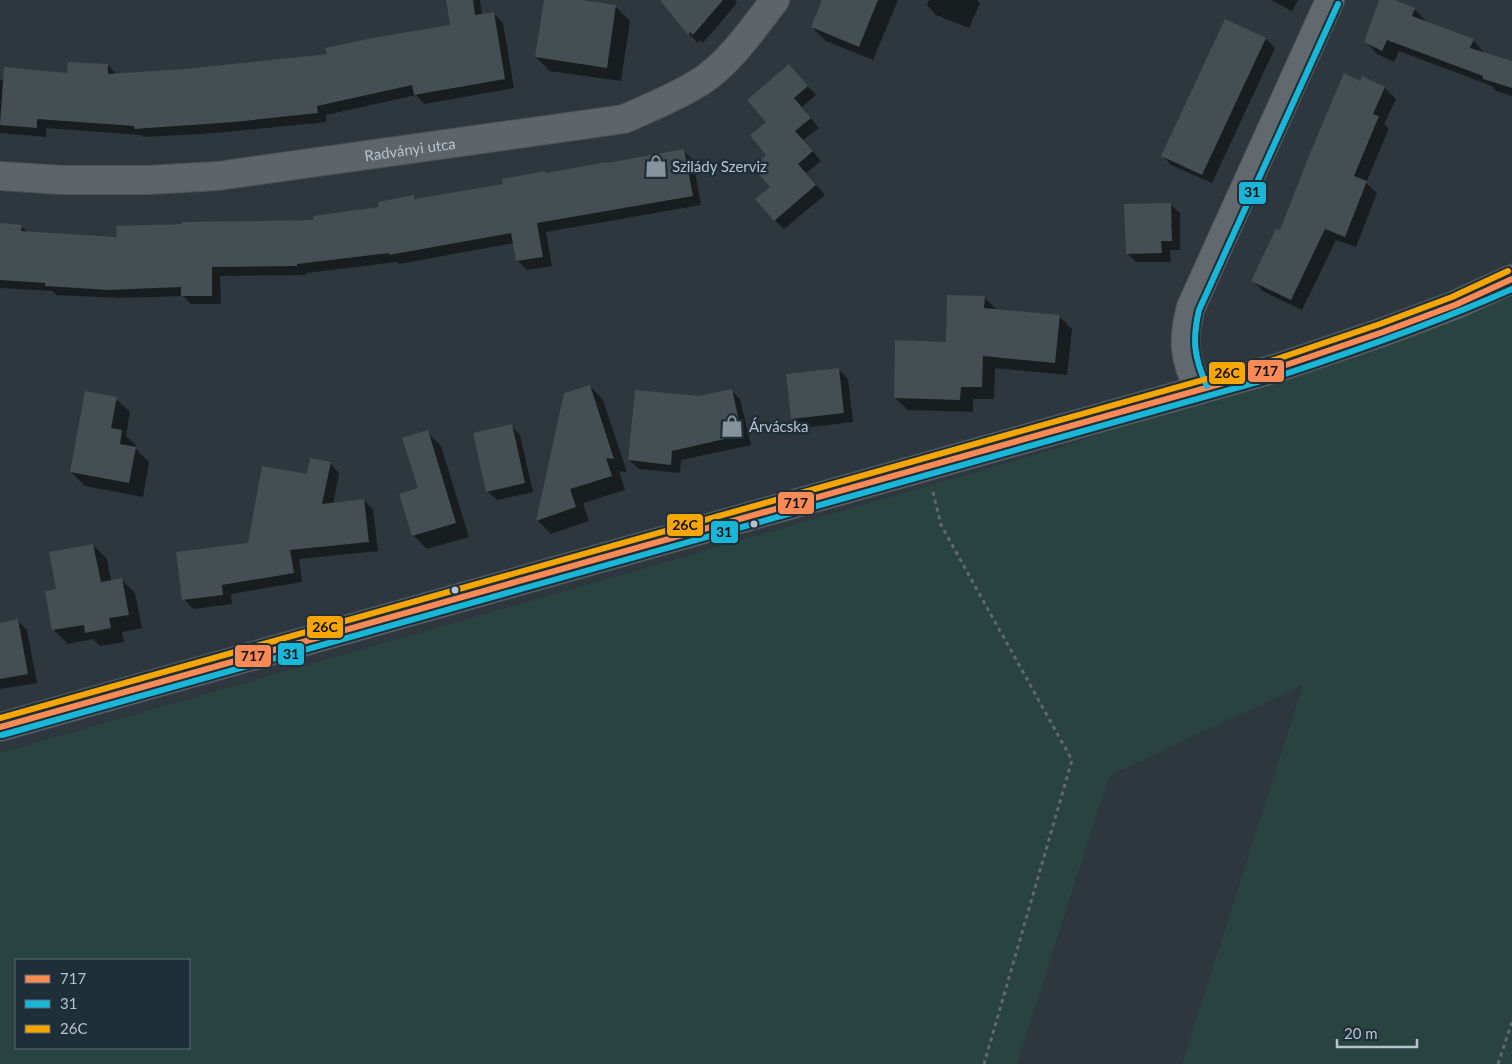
<svg xmlns="http://www.w3.org/2000/svg" width="1512" height="1064" font-family="Lato,sans-serif">
	<style>
		.green { fill: #294341; fill-rule: evenodd }
		.shadow { fill: #0007 }
		.building { fill: #454e53 }
		.lines { fill: none; stroke-linecap: round; stroke-linejoin: round }
		.street-casing { stroke: #4c5357; stroke-width: 30 }
		.secondary-casing { stroke: #4c5357; stroke-width: 30 }
		.primary-casing { stroke: #4b545a; stroke-width: 30 }
		.path { stroke: #61696d; stroke-width: 3; stroke-dasharray: 4 4; stroke-linecap: butt }
		.street { stroke: #5d656a; stroke-width: 28 }
		.secondary { stroke: #62696e; stroke-width: 28 }
		.primary { stroke: #5f676c; stroke-width: 28 }
		.bus-1-casing { stroke: #1f2f39; stroke-width: 10 }
		.bus-2-casing { stroke: #1f2f39; stroke-width: 10 }
		.bus-3-casing { stroke: #1f2f39; stroke-width: 10 }
		.bus-1 { stroke: #f98a56; stroke-width: 6 }
		.bus-2 { stroke: #1ab6d8; stroke-width: 6 }
		.bus-3 { stroke: #f7a600; stroke-width: 6 }
		.bus-dot { fill: #b8c4cd; stroke: #1f2f39; stroke-width: 2 }
		.labels { text-anchor: middle; dominant-baseline: central; stroke-width: 5; stroke-linejoin: round; paint-order: stroke }
		.street-label { font-size: 15px; fill: #b8c4cd; stroke: #1f2f39 }
		.poi-label { font-size: 15px; fill: #b8c4cd; stroke: #1f2f39; text-anchor: start }
		.line-badge { stroke: #1f2f39; stroke-width: 2 }
		.pale-badge-label { font-size: 14px; text-anchor: middle; font-weight: bold; fill: #111 }
	</style>
	<rect width="100%" height="100%" fill="#2d373d"/>
	<path class="green" d="M1512,262V1064H1182L1303,685L1109,776L1017,1064H0V753L625,574L1071,444L1390,330ZM16,960H189V1048H16Z"/>
	<path class="shadow" d="M447,0H480L482,15L493,13L503,23L514,88L424,104L416,95L326,115V122L216,133L144,137L141,135L46,128V137L0,133V80L68,74L108,65L117,75L185,71L328,56L452,26Z
		M545,0H573L616,7L630,21L621,81L550,71L536,57Z
		M662,0H735L737,3L703,43L700,40L698,43L689,34Z
		M823,0H898L873,60L826,41L812,27Z
		M929,0H977L980,3L969,28L936,15L927,5Z
		M1271,0H1298L1292,11Z
		M1380,0H1391L1414,9L1426,21V22L1473,40L1485,54L1512,62V96L1496,91L1492,86L1399,51L1394,62L1377,54L1365,41Z
		M1225,20L1266,39L1275,48L1212,183L1171,165L1162,155Z
		M789,66L816,95L802,107L819,128L803,140L821,161L806,173L825,195L784,229L775,220L768,155L767,122Z
		M1363,78L1385,88L1396,99L1384,124L1389,128L1366,183L1377,193L1356,247L1336,240L1302,310L1264,292L1253,281Z
		M684,151L693,160L701,205L546,232L552,266L527,270L517,260L514,243L399,264L397,262L306,273V275L220,276L221,304H191L183,296L119,298L56,295L52,291L0,288V224L21,226L28,233L118,238L315,222L381,208L414,196L417,200L504,185L545,173L546,174L608,164Z
		M1170,204L1180,213V250H1170L1171,262H1136L1127,253Z
		M984,297L997,310L1059,316L1072,329L1067,375L995,368L994,399H973V412L908,410L895,398L947,343Z
		M839,370L848,379L853,422L801,428L792,418Z
		M590,386L603,400L627,472L619,471L625,490L583,503L589,521L551,534L537,520Z
		M731,390L740,399L751,445L681,460L680,473L639,469L629,460L699,397Z
		M116,399L130,412L126,436L136,445L135,448L149,462L143,497L85,486L71,472Z
		M511,425L520,435L533,492L497,500L487,491Z
		M427,432L441,446L469,537L427,549L413,535Z
		M330,463L339,473L333,504L364,500L373,510L378,551L299,559L302,582L231,594L232,604L193,609L184,599L249,544L308,475Z
		M93,545L107,559L111,581L121,579L135,593L142,628L122,632L124,642L100,646L93,639L68,644L54,630L47,592L57,590Z
		M18,621L27,630L37,683L0,689V624Z"/>
	<path class="building" d="M446,0H473L475,15L494,12L505,79L414,95L412,85L317,106L318,113L234,122L134,129V126L37,119V128L0,125L4,67L67,73L68,62L108,64V74L185,69L327,54L325,48L373,38L450,25Z
		M544,0H581L616,5L607,68L535,57Z
		M660,0H723L693,35L690,32L688,35Z
		M822,0H878L859,47L811,27Z
		M1379,0H1394L1415,8L1412,16L1474,39L1470,48L1512,61V88L1483,79V76L1387,40L1382,51L1364,42Z
		M1225,19L1266,38L1202,175L1161,156Z
		M789,64L808,86L794,98L811,118L795,131L813,151L798,164L816,185L774,221L755,199L770,187L753,167L766,155L750,135L766,122L747,100Z
		M1344,73L1360,81L1362,76L1385,87L1373,114L1379,116L1354,176L1367,181L1345,237L1325,229L1291,300L1251,281L1276,229L1280,230L1308,158Z
		M684,149L693,196L537,223L543,257L516,261L511,233L389,255V253L297,264V266L212,267V296H181V287L109,290L45,286V283L0,280V223L22,225L21,231L117,237L116,226L182,224V222L314,220L313,216L379,207L378,202L414,195L415,199L503,184L502,179L545,171V173L607,162V163Z
		M1171,203L1172,241H1161L1162,253L1126,254L1124,204Z
		M947,295L985,296L984,308L1060,315L1055,363L983,356L982,387H961L960,400L894,398L895,340L946,342Z
		M839,368L844,413L791,419L786,374Z
		M590,385L614,459L606,458L612,476L570,489L576,507L536,521L564,393Z
		M732,389L742,435L672,451L671,465L628,460L635,390L699,396Z
		M85,391L117,397L111,428L122,430L120,444L136,447L129,483L70,472Z
		M512,424L525,483L486,492L473,433Z
		M428,430L456,523L412,536L399,494L418,488L402,438Z
		M310,458L331,462L322,504L364,499L369,542L290,550L294,573L222,585L223,595L182,600L176,552L248,543L262,466L307,474Z
		M93,544L101,582L122,578L129,615L109,618L111,628L85,633L84,625L52,630L45,591L56,589L49,552Z
		M18,619L28,674L0,679V623Z"/>
	<g class="lines">
		<defs>
			<g id="street">
				<path id="s1" d="M0,176L62,180H147L218,176L624,119C649,108 676,97 700,82C729,64 754,27 775,0"/>
			</g>
			<path id="secondary" d="M1199,390C1184,358 1182,341 1191,307L1330,0"/>
			<path id="primary" d="M0,727L1277,368L1383,332L1455,305L1512,279"/>
		</defs>
		<use href="#street" class="street-casing"/>
		<use href="#secondary" class="secondary-casing"/>
		<use href="#primary" class="primary-casing"/>
		<path class="path" d="M933,492L941,525L1072,760L984,1064
			M1498,1064L1512,1022"/>
		<use href="#street" class="street"/>
		<use href="#secondary" class="secondary"/>
		<use href="#primary" class="primary"/>
		<defs>
			<path id="bus-1" d="M0,727L1277,368L1383,332L1455,305L1512,279"/>
			<path id="bus-2" d="M1207,386C1194,358 1192,340 1199,310L1338,4
				M2,735L1279,376C1358,350 1436,323 1512,289"/>
			<path id="bus-3" d="M0,718L1274,360L1380,324L1452,297L1508,271"/>
		</defs>
		<use href="#bus-1" class="bus-1-casing"/>
		<use href="#bus-2" class="bus-2-casing"/>
		<use href="#bus-3" class="bus-3-casing"/>
		<use href="#bus-1" class="bus-1"/>
		<use href="#bus-2" class="bus-2"/>
		<use href="#bus-3" class="bus-3"/>
	</g>
	<defs>
		<symbol id="shop-bare" viewBox="-9 -9 18 18"><path d="M-5-2.5h2.3a2.7 3.5 0 0 1 5.4 0H5L5.5 6h-11ZM-1.5-2.5h3a1.5 2.3 0 0 0-3 0Z" fill="#87939b" stroke="#1f2f39" stroke-width="2.5" paint-order="stroke"/></symbol>
	</defs>
	<g fill-rule="evenodd">
		<use href="#shop-bare" x="640" y="150" width="32" height="32"/>
		<use href="#shop-bare" x="716" y="410" width="32" height="32"/>
	</g>
	<g class="bus-dot">
		<circle cx="754" cy="524" r="4.5"/>
		<circle cx="455" cy="590" r="4.5"/>
	</g>
	<g class="labels">
		<g class="street-label">
			<text stroke="none"><textPath href="#s1" startOffset="412">Radványi utca</textPath></text>
		</g>
		<g class="poi-label">
			<text x="672" y="166">Szilády Szerviz</text>
			<text x="749" y="426">Árvácska</text>
		</g>
	</g>
	<g class="line-badge">
		<rect x="1238" y="181" width="29" height="24" rx="5" fill="#1ab6d8"/>
		<rect x="1247" y="359" width="38" height="24" rx="5" fill="#f98a56"/>
		<rect x="1208" y="361" width="38" height="24" rx="5" fill="#f7a600"/>
		<rect x="777" y="491" width="38" height="24" rx="5" fill="#f98a56"/>
		<rect x="666" y="513" width="38" height="24" rx="5" fill="#f7a600"/>
		<rect x="710" y="520" width="29" height="24" rx="5" fill="#1ab6d8"/>
		<rect x="306" y="615" width="38" height="24" rx="5" fill="#f7a600"/>
		<rect x="277" y="642" width="28" height="24" rx="5" fill="#1ab6d8"/>
		<rect x="234" y="644" width="38" height="24" rx="5" fill="#f98a56"/>
	</g>
	<g class="pale-badge-label">
		<text x="1252" y="197">31</text>
		<text x="1266" y="376">717</text>
		<text x="1227" y="378">26C</text>
		<text x="796" y="508">717</text>
		<text x="685" y="530">26C</text>
		<text x="724" y="537">31</text>
		<text x="325" y="632">26C</text>
		<text x="291" y="659">31</text>
		<text x="253" y="661">717</text>
	</g>
	<rect x="15" y="959" width="175" height="90" fill="#1f2f39" stroke="#5c6b74"/>
	<rect x="25" y="975" width="25" height="8" fill="#f98a56" stroke="#5c6b74"/>
	<text x="60" y="984" font-size="15" fill="#b8c4cd">717</text>
	<rect x="25" y="1000" width="25" height="8" fill="#1ab6d8" stroke="#5c6b74"/>
	<text x="60" y="1009" font-size="15" fill="#b8c4cd">31</text>
	<rect x="25" y="1025" width="25" height="8" fill="#f7a600" stroke="#5c6b74"/>
	<text x="60" y="1034" font-size="15" fill="#b8c4cd">26C</text>
	<path d="M1337 1039v8h80v-8" fill="none" stroke="#b8c4cd" stroke-width="2.5"/>
	<text x="1344" y="1039" font-size="15" fill="#b8c4cd" stroke="#1f2f39" stroke-width="4" paint-order="stroke">20 m</text>
</svg>
